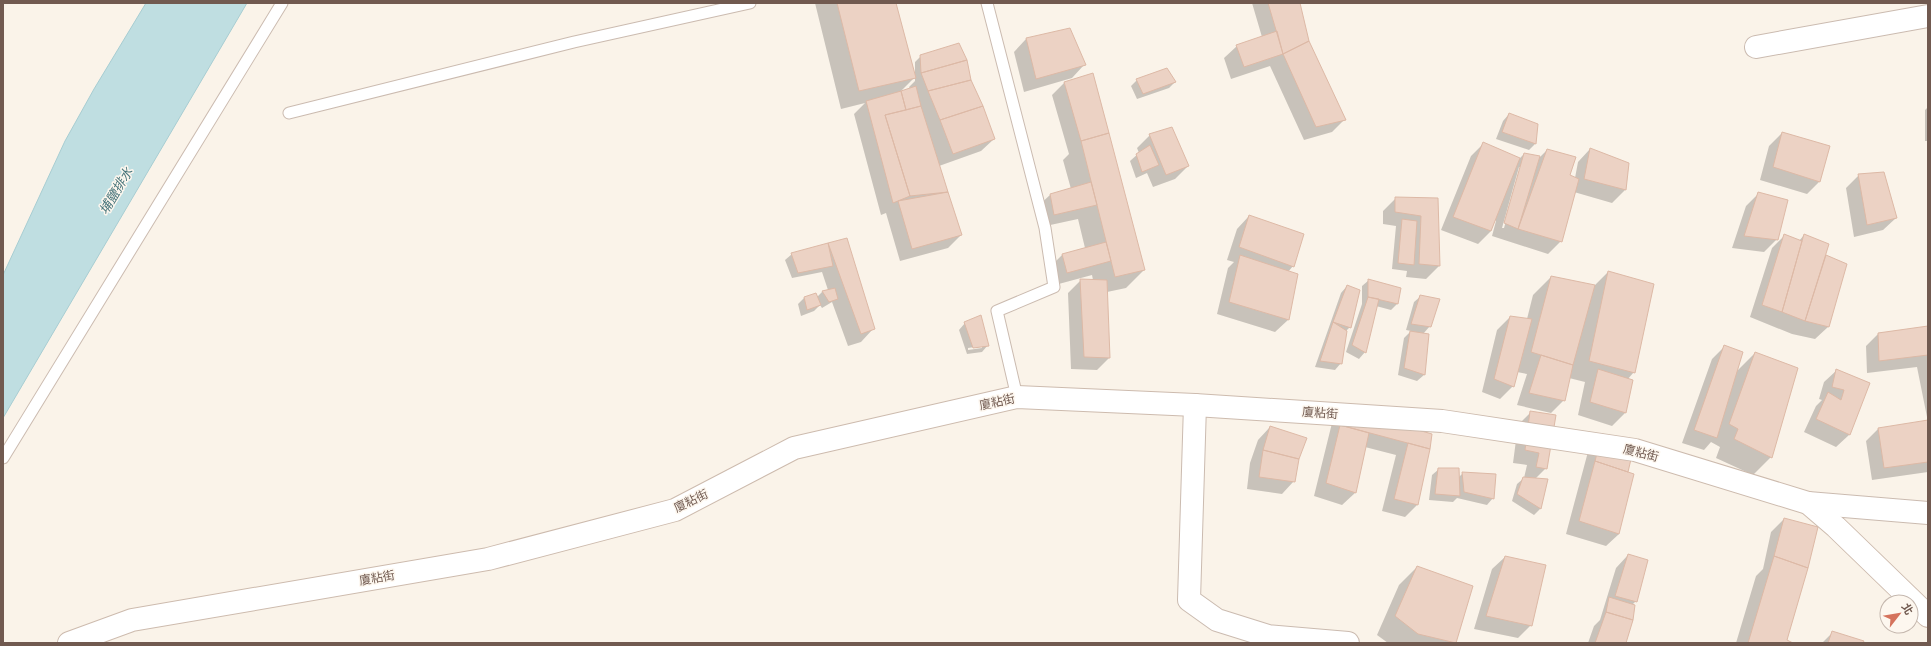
<svg xmlns="http://www.w3.org/2000/svg" width="1931" height="646" font-family="'Public Sans','Noto Sans TC',sans-serif">
	<style>
		.water { fill: #bfdee1; stroke: #a7cdd2 }
		.shadow { fill: #0003; fill-rule: evenodd }
		.building { fill: #ecd2c4; stroke: #ddb9a6 }
		.lines { fill: none; stroke-linecap: round; stroke-linejoin: round }
		.lane-casing { stroke: #cbbbb0; stroke-width: 13 }
		.street-casing { stroke: #cbbbb0; stroke-width: 24 }
		.secondary-casing { stroke: #cdbbae; stroke-width: 24 }
		.lane { stroke: #fff; stroke-width: 11 }
		.street { stroke: #fff; stroke-width: 22 }
		.secondary { stroke: #fff; stroke-width: 22 }
		.labels { text-anchor: middle; dominant-baseline: central; stroke-width: 3; stroke-linejoin: round; paint-order: stroke }
		.street-label { font-size: 12px; fill: #715a50; stroke: #fdf7ef }
		.water-label { font-size: 13px; font-style: italic; fill: #48757b; stroke: #fdf7ef }
	</style>
	<rect width="100%" height="100%" fill="#faf3e9"/>
	<path class="water" d="M146,3H247L3,418V275L65,141L94,89Z"/>
	<path class="shadow" d="M815,3H895L915,76V62L921,56L971,80L994,139L981,151L939,166L961,235L948,248L900,261L886,213L881,215L854,114L865,103L841,109ZM915,77V81L909,87L910,89L900,92Z
		M1252,3H1299L1308,42L1345,119L1332,132L1304,140L1270,66L1231,79L1224,58L1237,46L1262,37Z
		M1026,39L1084,65L1072,78L1024,92L1014,52Z
		M1137,80L1175,82L1169,88L1137,99L1131,86Z
		M1064,83L1144,270L1126,288L1107,292L1109,358L1097,370L1071,369L1068,293L1081,280H1093L1092,275L1055,285L1050,267L1062,255L1085,248L1078,219L1041,227L1037,207L1050,195L1071,189L1063,160L1069,154L1052,95Z
		M1928,107V141H1925V110Z
		M1509,114L1537,125L1535,144L1529,150L1496,139L1503,121Z
		M1782,133L1819,182L1807,194L1760,180L1769,146Z
		M1150,135L1188,166L1175,179L1153,187L1147,173L1136,178L1130,161L1139,153L1137,148Z
		M1484,143L1519,159L1524,154L1537,160L1547,150L1569,176L1575,178L1578,162L1590,149L1628,164L1625,190L1612,203L1574,192L1561,241L1548,254L1492,236L1496,221L1495,220L1491,231L1478,244L1441,230L1471,156ZM1519,167H1521L1504,228H1502Z
		M1859,175L1896,218L1883,230L1854,237L1846,188Z
		M1759,193L1777,239L1764,252L1732,248L1746,206Z
		M1396,198L1437,199L1439,266L1426,279L1406,277L1407,271L1392,269L1396,226L1383,224V211Z
		M1249,216L1293,266L1288,272L1297,275L1288,320L1275,332L1217,314L1228,268L1234,262L1227,260L1237,229Z
		M1804,235L1823,260L1827,256L1828,327L1815,339L1792,334L1750,317L1772,248L1784,236L1799,241Z
		M828,244L873,329L861,342L848,346L832,302L822,308L820,305L814,311L801,316L798,304L804,298L817,297L822,292L828,290L822,272L792,278L785,260L792,254Z
		M1608,272L1634,372L1627,380L1632,381L1625,413L1612,426L1578,415L1585,382L1569,378L1564,400L1551,413L1517,405L1527,374L1517,372L1513,386L1500,399L1482,392L1497,330L1510,317L1527,319L1533,295L1551,277L1594,286Z
		M1369,280L1398,303L1391,310L1376,306L1365,352L1359,359L1346,352L1362,304V286Z
		M1347,286L1350,327L1346,331L1341,363L1335,370L1315,367L1341,293Z
		M1421,296L1430,326L1423,334H1428L1424,375L1417,381L1398,375L1404,338L1411,331L1406,330L1414,302Z
		M965,323L988,345L982,352L967,354L959,330ZM982,346V348L968,350V348Z
		M1928,327V417H1927L1917,367L1867,373L1866,346L1879,333Z
		M1725,346L1736,372L1755,353L1771,457L1753,475L1716,458L1720,447L1711,442L1704,450L1682,443L1712,359Z
		M1837,370L1869,383L1849,435L1836,447L1804,432L1816,406L1822,400L1819,399L1824,382Z
		M1531,412L1546,468L1535,479L1546,480L1540,509L1534,515L1512,501L1517,484L1524,478L1527,465L1513,463L1518,425Z
		M1928,421V472L1872,480L1866,441L1878,429Z
		M1332,423L1431,434L1417,505L1405,517L1382,511L1396,455L1365,447L1355,493L1342,505L1314,496Z
		M1270,427L1298,459L1294,481L1282,494L1247,489L1250,463L1258,440Z
		M1589,448L1627,473L1619,534L1606,546L1566,534Z
		M1439,469L1459,477L1463,473L1493,498L1487,505L1457,498L1453,502L1429,500L1432,475Z
		M1784,519L1785,641L1790,643H1736L1756,576L1763,569L1771,532Z
		M1628,555L1636,601L1632,605L1625,643H1588L1594,626L1600,620L1616,568Z
		M1505,557L1531,625L1518,638L1474,629L1492,569Z
		M1417,567L1455,642L1454,643H1388L1377,635L1399,585Z
		M1833,632L1862,643H1822Z"/>
	<path class="building" d="M837,3H896L916,78L859,91Z
		M1268,3H1300L1309,41L1283,54Z
		M1070,28L1086,65L1036,79L1026,38Z
		M1277,31L1283,54L1244,67L1236,45Z
		M1309,41L1346,120L1316,127L1283,54Z
		M959,43L967,60L921,73L920,55Z
		M967,60L971,80L928,91L921,73Z
		M1167,68L1176,82L1143,94L1136,79Z
		M1093,73L1109,133L1081,141L1064,82Z
		M971,80L983,106L940,120L928,91Z
		M916,86L921,106L906,110L901,91Z
		M901,91L906,110L885,115L910,196L893,203L866,101Z
		M921,106L948,192L910,196L885,115Z
		M983,106L995,139L953,154L940,120Z
		M1509,113L1538,124L1536,144L1502,132Z
		M1172,127L1189,166L1166,175L1149,134Z
		M1782,132L1830,146L1820,182L1773,167Z
		M1109,133L1145,270L1115,277L1081,141Z
		M1483,142L1520,158L1491,231L1453,217Z
		M1150,145L1159,165L1142,172L1136,154Z
		M1590,148L1629,163L1626,190L1584,179Z
		M1547,149L1576,157L1570,175L1579,179L1562,242L1518,229Z
		M1524,153L1540,156L1518,229L1504,223Z
		M1884,172L1897,218L1867,225L1858,174Z
		M1091,182L1097,205L1054,215L1050,194Z
		M948,192L962,235L912,249L898,201Z
		M1758,192L1788,200L1778,240L1744,236Z
		M1395,197L1438,198L1440,266L1419,264L1421,216L1395,212Z
		M1249,215L1304,234L1294,267L1239,247Z
		M1402,219L1417,221L1414,265L1398,263Z
		M1784,234L1802,241L1782,312L1762,305Z
		M1804,234L1829,244L1805,321L1782,312Z
		M847,238L875,329L861,334L828,243Z
		M1106,242L1111,261L1067,273L1062,254Z
		M828,243L833,266L798,273L791,253Z
		M1240,255L1298,274L1289,320L1229,302Z
		M1826,255L1847,264L1829,327L1805,321Z
		M1608,271L1654,284L1635,373L1589,361Z
		M1551,276L1595,285L1573,365L1531,352Z
		M1080,279L1107,280L1110,358L1084,357Z
		M1368,279L1401,288L1398,304L1368,297Z
		M1347,285L1360,290L1351,328L1333,322Z
		M835,288L838,299L829,302L822,291Z
		M816,293L821,305L807,310L804,297Z
		M1420,295L1440,299L1431,327L1411,324Z
		M1368,297L1379,299L1366,353L1352,345Z
		M981,315L989,346L973,348L964,322Z
		M1510,316L1532,319L1514,387L1494,379Z
		M1333,322L1347,331L1342,364L1320,361Z
		M1928,326V355L1879,361L1878,333Z
		M1410,331L1429,334L1425,375L1404,368Z
		M1724,345L1743,352L1717,438L1694,430Z
		M1755,352L1798,368L1772,458L1734,439L1738,429L1729,424Z
		M1541,355L1573,365L1565,401L1529,393Z
		M1598,369L1633,380L1626,413L1590,402Z
		M1836,369L1870,383L1850,435L1816,419L1828,392L1841,400L1844,390L1832,387Z
		M1345,409L1432,434L1430,449L1340,425Z
		M1530,411L1556,415L1547,469L1536,467L1539,453L1525,450Z
		M1928,420V462L1884,468L1878,428Z
		M1340,425L1369,433L1356,493L1326,483Z
		M1270,426L1307,438L1299,459L1263,450Z
		M1602,434L1635,442L1628,472L1595,461Z
		M1408,443L1430,449L1418,505L1394,499Z
		M1263,450L1299,459L1295,482L1259,477Z
		M1595,461L1634,474L1619,534L1579,521Z
		M1438,468H1459L1460,496L1435,494Z
		M1462,472L1496,474L1494,499L1464,492Z
		M1523,477L1548,479L1541,509L1517,494Z
		M1784,518L1818,527L1808,568L1774,556Z
		M1628,554L1648,560L1637,602L1615,596Z
		M1505,556L1546,565L1532,626L1486,616Z
		M1774,556L1808,568L1787,640L1793,643H1748Z
		M1417,566L1473,586L1456,643L1418,634L1395,616Z
		M1609,597L1635,605L1633,620L1606,612Z
		M1606,612L1633,620L1626,643H1595Z
		M1832,631L1864,641L1863,643H1828Z"/>
	<g class="lines">
		<defs>
			<path id="lane" d="M987,3L1045,228L1054,287L997,311L1017,397
				M289,113L574,42L750,3
				M3,458L282,3"/>
			<path id="street" d="M1756,47L1928,16
				M1195,405L1189,600L1217,620L1268,636L1348,643
				M1808,503L1928,513"/>
			<path id="secondary" d="M69,643L132,620L488,559L675,510L794,448L1017,397L1195,405L1442,421L1635,450L1808,503L1836,527L1928,616"/>
		</defs>
		<use href="#lane" class="lane-casing"/>
		<use href="#street" class="street-casing"/>
		<use href="#secondary" class="secondary-casing"/>
		<use href="#lane" class="lane"/>
		<use href="#street" class="street"/>
		<use href="#secondary" class="secondary"/>
	</g>
	<g class="labels">
		<g class="street-label">
			<text transform="translate(997 402) rotate(-12)">廈粘街</text>
			<text transform="translate(1320 413) rotate(4)">廈粘街</text>
			<text transform="translate(1641 453) rotate(14)">廈粘街</text>
			<text transform="translate(691 501) rotate(-26)">廈粘街</text>
			<text transform="translate(377 578) rotate(-10)">廈粘街</text>
		</g>
		<g class="water-label">
			<text transform="translate(116 191) rotate(-59)">埔鹽排水</text>
		</g>
	</g>
	<rect width="1931" height="646" fill="none" stroke="#715a50" stroke-width="8"/>
	<g transform="translate(1899 614) rotate(59)"><circle r="19" fill="#fdf7ef" stroke="#c5b8af"/>
	<path d="M0-3L7 15L0 10L-7 15Z" fill="#d5735d"/>
	<text y="-6" font-size="11" font-weight="bold" text-anchor="middle" fill="#715a50">北</text>
	</g>
</svg>
